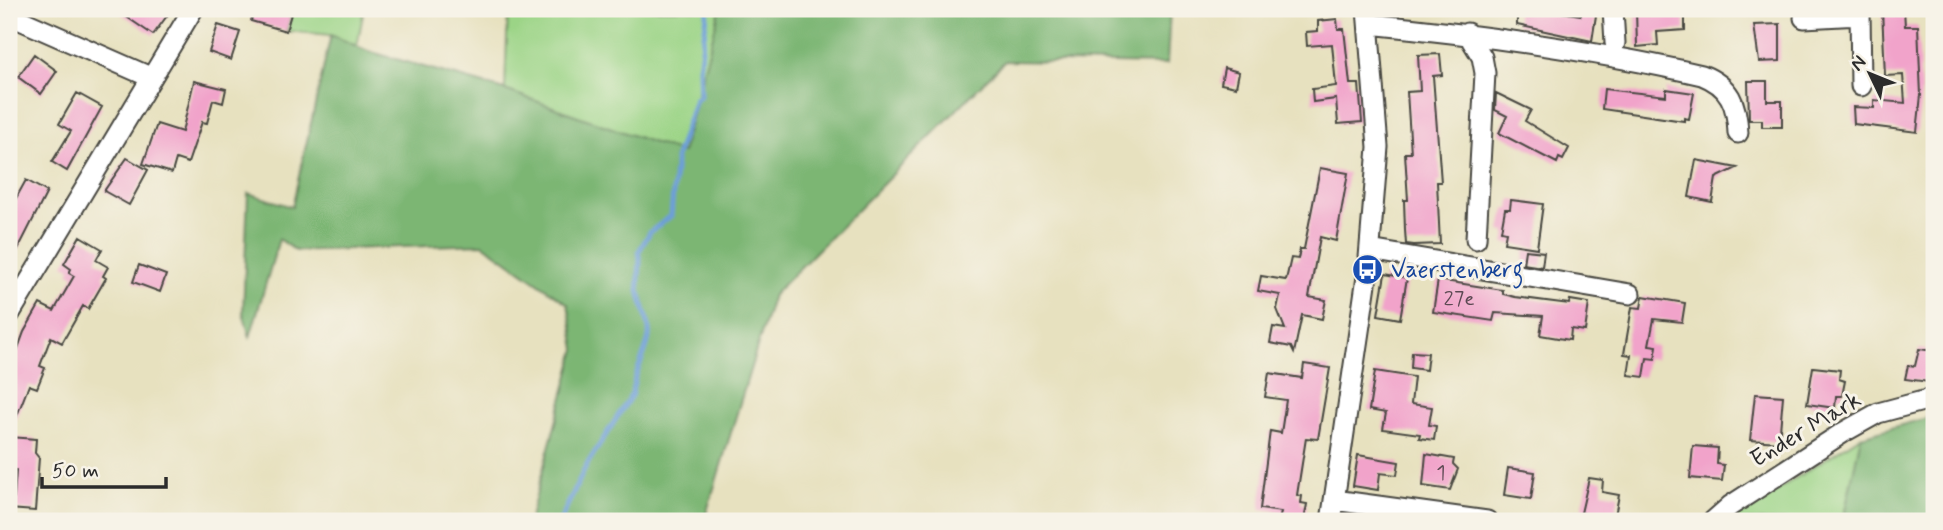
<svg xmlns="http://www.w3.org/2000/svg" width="1943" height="530" font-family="Mynerve,sans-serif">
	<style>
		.green { fill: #9bd486; stroke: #638058; stroke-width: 2 }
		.forest { fill: #7cb673; stroke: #54704f; stroke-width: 2 }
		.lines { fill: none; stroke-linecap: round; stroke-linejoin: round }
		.stream { stroke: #6d9fd8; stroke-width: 5 }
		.building { fill: #f1a3ca }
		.minor-casing { stroke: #474641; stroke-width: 23 }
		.minor { stroke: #fff; stroke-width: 19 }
		.labels { text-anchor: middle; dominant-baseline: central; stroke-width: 6; stroke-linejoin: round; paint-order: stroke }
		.number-label { font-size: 21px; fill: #5c4953 }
		.transit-label { font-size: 24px; fill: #164399; stroke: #f7f3e8; text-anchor: start }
		.street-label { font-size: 24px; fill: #2b2b2b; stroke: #f7f3e8 }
	</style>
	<rect width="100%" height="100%" fill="#f7f3e8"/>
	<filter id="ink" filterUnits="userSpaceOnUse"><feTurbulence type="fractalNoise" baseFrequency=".0143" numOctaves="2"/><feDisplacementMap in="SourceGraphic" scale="14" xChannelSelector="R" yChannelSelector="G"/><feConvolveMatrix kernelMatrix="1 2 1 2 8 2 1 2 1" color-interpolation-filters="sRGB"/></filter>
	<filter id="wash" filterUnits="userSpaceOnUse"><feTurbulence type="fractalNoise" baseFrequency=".00686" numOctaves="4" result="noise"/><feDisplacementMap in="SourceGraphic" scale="28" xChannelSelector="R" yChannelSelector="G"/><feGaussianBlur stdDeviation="1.57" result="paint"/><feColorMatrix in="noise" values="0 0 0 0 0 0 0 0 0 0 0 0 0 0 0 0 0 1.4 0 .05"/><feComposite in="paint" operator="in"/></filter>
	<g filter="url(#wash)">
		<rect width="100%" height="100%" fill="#e7e1bf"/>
		<path class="green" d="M274,9H364L357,46L331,35L286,31L291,14Z
			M508,9H733L702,183L505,90Z
			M1861,436L1843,521H1732L1740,514Z"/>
		<path class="forest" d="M720,9H1170L1167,64L1005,61L773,295L704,521H529L576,349L568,304L483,244L296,251L279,239L250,337L243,313L248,193L292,207L331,35L368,51L505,90L682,153Z
			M1934,416V521H1843L1861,436Z"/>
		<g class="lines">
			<path class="stream" d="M560,521L586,466L632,394C633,373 646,356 649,337C651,321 641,305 639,289C637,276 642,265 639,251L650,232L671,216L676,157L695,99L700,96L699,68L708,9"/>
		</g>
		<g id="blocks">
			<path class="building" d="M115,9H172L153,35Z
				M254,9H274L291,14L286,31L251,21Z
				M1517,9H1542L1581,15L1582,9H1597L1592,41L1517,25Z
				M1636,9H1685V30L1657,32L1658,45L1637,47Z
				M1882,9H1904L1905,26H1918L1921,95L1917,132L1854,124L1853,107L1874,108V100L1905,103L1903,75L1885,76Z
				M1337,19L1338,29H1344L1350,84H1359L1362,122L1338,124L1336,99L1313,102L1312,89L1336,86L1332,44L1307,46L1306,32L1318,31V21Z
				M1780,24V61L1759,62L1754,25Z
				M218,25L240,32L231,60L209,52Z
				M34,54L57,71L41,94L18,77Z
				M1440,54L1442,75L1433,76L1441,182H1437L1440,244L1414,245L1406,244L1405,230L1404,200H1408L1405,153H1411L1407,92L1420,91L1418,55Z
				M1224,68L1239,72L1236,87L1221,84Z
				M194,81L226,89L223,103L213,100L207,123L202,122L188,163L176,159L172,173L143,164L157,124L182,132Z
				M1748,81H1767V101H1782V127H1762V120H1749Z
				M1604,89L1666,96V89L1694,93L1689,119L1684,118V121L1602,109Z
				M77,93L102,107L67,171L52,162L71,131L59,124Z
				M1496,93L1531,110L1525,121L1569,148L1563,160L1559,158L1557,163L1499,133L1507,116L1495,110Z
				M127,158L148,170L129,205L104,191Z
				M1696,160L1737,168L1716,178L1712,202L1689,197Z
				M1320,168L1348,173L1336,241L1320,237L1309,297L1326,300L1322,319L1302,315L1294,353L1291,347L1270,343L1273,327L1285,329L1277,309L1280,295L1258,291L1261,276L1286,280L1291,258L1298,259L1300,249H1304Z
				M26,180L47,192L9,267V211Z
				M1511,200L1543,204L1537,248L1504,243L1506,232L1501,231L1505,209H1510Z
				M80,236L102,249L96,260L108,267L103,276L106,278L88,309L83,306L62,343L51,337L40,366L45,368L37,388L29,385L9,436V373L24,332L40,304L54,311L74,276L69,273L71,269L64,264Z
				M1525,250L1544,252L1542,267L1523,264Z
				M139,265L166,275L160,292L133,282Z
				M1385,274L1407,278L1400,319L1378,315Z
				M1438,280L1503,290V294L1515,297L1569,304L1570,300L1589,303L1585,331L1571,329L1570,340L1540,335L1543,316L1495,313L1493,321L1433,312Z
				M1643,296L1685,303L1682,322L1654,319L1649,345L1657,346L1655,359L1647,358L1644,377L1628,375L1631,355L1624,354L1632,307L1641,308Z
				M1919,349L1934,351V376H1931L1929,382L1905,379L1908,365L1915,366Z
				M1412,352L1428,353L1426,370L1411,368Z
				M1304,364L1330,368L1318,439L1306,438L1297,495L1302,496L1301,503L1307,504L1304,521H1279L1281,512L1260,509L1270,431L1281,433L1286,400L1265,397L1269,373L1302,378Z
				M1813,367L1840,370L1839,379L1845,381L1842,396H1836L1835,408L1807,404Z
				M1375,371L1414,377L1411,404L1432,407L1429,425L1436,426L1434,440L1419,438L1420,434L1383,429L1386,413L1369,410Z
				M1755,394L1783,396L1779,442L1750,440Z
				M9,437L36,439L35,453L39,458L35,511L9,509V496L14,497L16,470L9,469Z
				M1693,446L1718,448L1717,464L1724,465L1722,481L1690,478Z
				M1426,454L1454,459L1453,464L1458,469L1450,490L1423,486Z
				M1358,455L1399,462L1397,475L1380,473L1378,490L1353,486Z
				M1508,468L1535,472L1531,499L1504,495Z
				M1589,478L1603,480L1602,492L1619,495L1614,521L1581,513Z"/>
		</g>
	</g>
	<g filter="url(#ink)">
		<use href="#blocks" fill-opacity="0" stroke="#474641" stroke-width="2"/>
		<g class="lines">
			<defs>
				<path id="minor" d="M1613,9L1615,43
					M1860,9L1861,86
					M9,15L150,77
					M1804,18L1860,15
					M1369,24C1481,35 1592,50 1702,75C1730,86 1737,104 1738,133
					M1467,33L1482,57L1485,73L1476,239
					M1370,250L1630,294
					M9,315L193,9
					M1334,500L1487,521
					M1331,521L1368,270L1378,147L1367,9
					M1713,521L1730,506L1844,432L1878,413L1934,398"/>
			</defs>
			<use href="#minor" class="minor-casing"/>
			<use href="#minor" class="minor"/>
		</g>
	</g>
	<defs>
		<symbol id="bus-disc" viewBox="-11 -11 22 22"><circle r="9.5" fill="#1a4fb4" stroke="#f7f3e8"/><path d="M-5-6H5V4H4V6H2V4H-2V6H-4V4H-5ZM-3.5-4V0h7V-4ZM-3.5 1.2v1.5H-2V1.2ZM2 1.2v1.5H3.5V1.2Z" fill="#fff"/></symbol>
	</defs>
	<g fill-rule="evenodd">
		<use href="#bus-disc" x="1350" y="252" width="35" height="35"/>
	</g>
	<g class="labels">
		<g class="number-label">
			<text x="1459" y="299">27e</text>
			<text x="1441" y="473">1</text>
		</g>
		<g class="transit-label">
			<text x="1391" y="270">Vaerstenberg</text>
		</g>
		<g class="street-label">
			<text transform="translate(1806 430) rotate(-31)">Ender Mark</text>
		</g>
	</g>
	<rect width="1943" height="530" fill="none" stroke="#f7f3e8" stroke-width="35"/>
	<g transform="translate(1870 74) rotate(313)" stroke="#f7f3e8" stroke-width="5" paint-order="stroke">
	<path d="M0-5L12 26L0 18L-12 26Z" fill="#2b2b2b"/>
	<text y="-10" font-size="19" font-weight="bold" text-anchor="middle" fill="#2b2b2b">N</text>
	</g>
	<path d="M42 477v10h124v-10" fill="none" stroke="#2b2b2b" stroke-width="3.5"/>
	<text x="52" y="477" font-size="21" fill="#2b2b2b" stroke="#f7f3e8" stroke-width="5" paint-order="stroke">50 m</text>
</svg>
